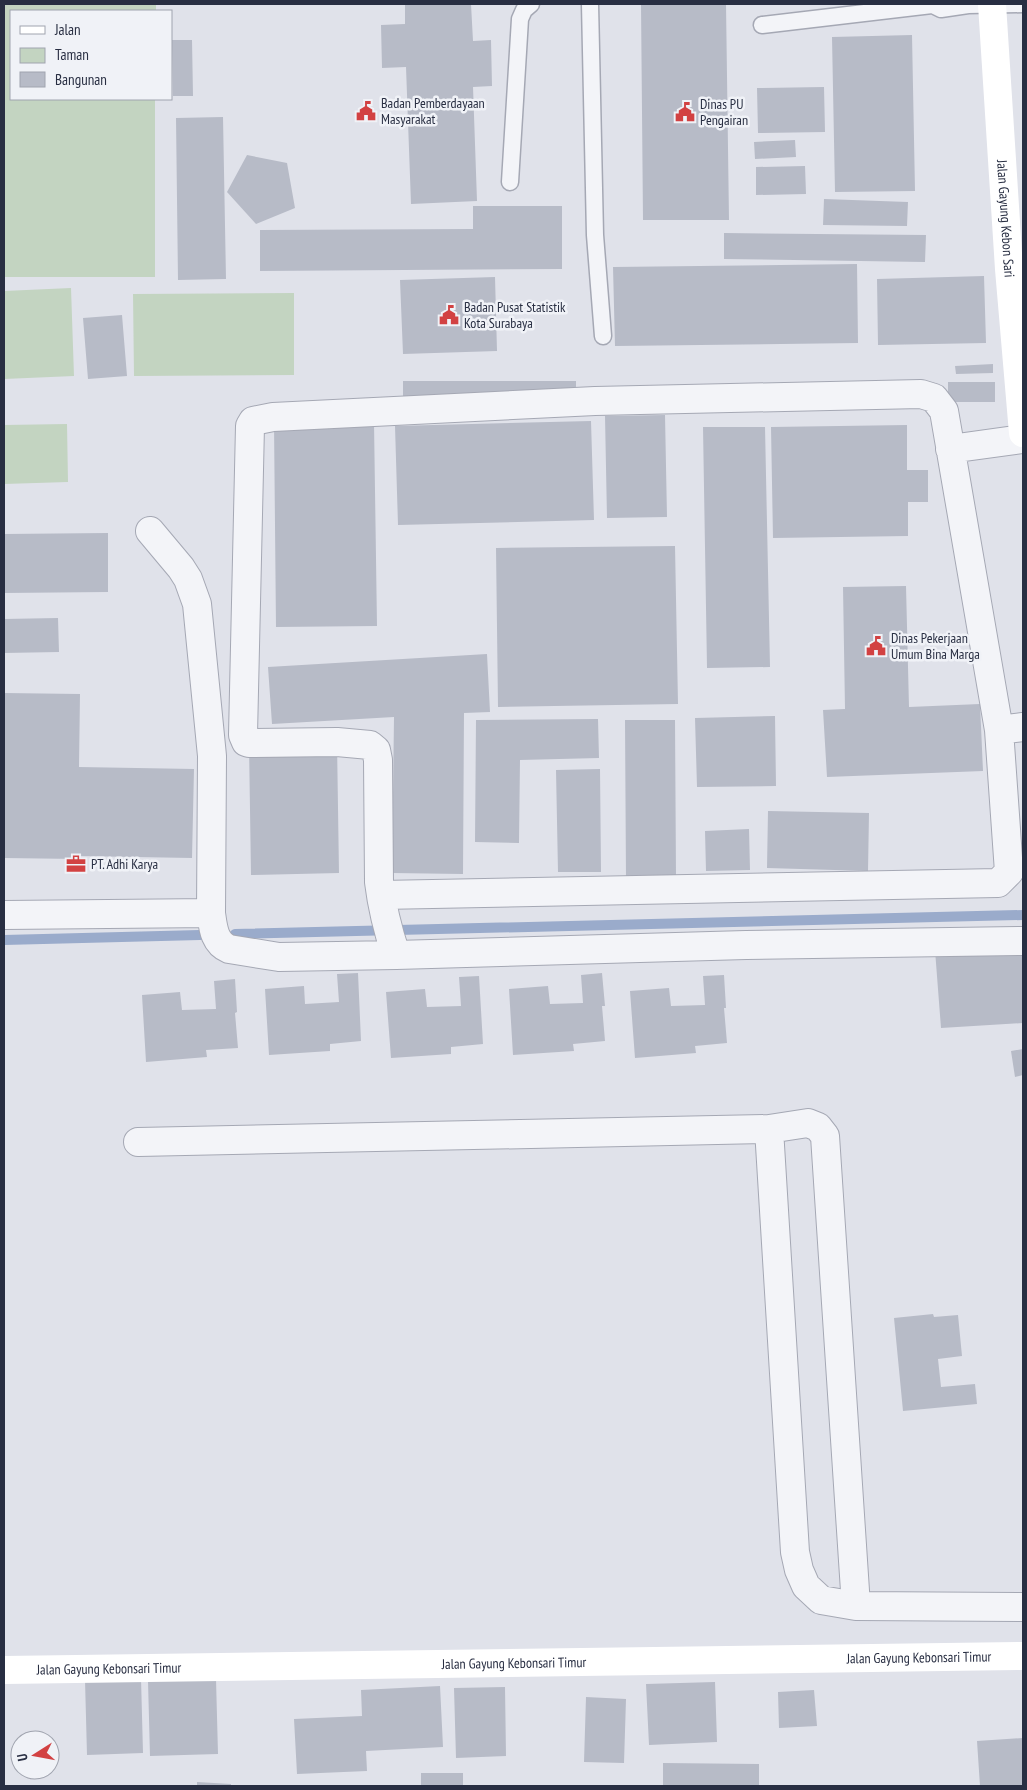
<svg xmlns="http://www.w3.org/2000/svg" width="1027" height="1790" font-family="'PT Sans Narrow',sans-serif">
	<style>
		.green { fill: #c3d4c1 }
		.lines { fill: none; stroke-linecap: round; stroke-linejoin: round }
		.stream { stroke: #9aabcb; stroke-width: 10 }
		.building { fill: #b7bbc7 }
		.lane-casing { stroke: #a5a8b4; stroke-width: 19 }
		.street-casing { stroke: #a5a8b4; stroke-width: 30 }
		.lane { stroke: #f3f4f8; stroke-width: 16 }
		.street { stroke: #f3f4f8; stroke-width: 28 }
		.secondary { stroke: #fff; stroke-width: 28 }
		.labels { text-anchor: middle; dominant-baseline: central; stroke-width: 5; stroke-linejoin: round; paint-order: stroke }
		.poi-label { font-size: 14px; fill: #282e42; stroke: #f0f2f7; text-anchor: start }
		.street-label { font-size: 14px; fill: #282e42; stroke: #f0f2f7 }
	</style>
	<rect width="100%" height="100%" fill="#e0e2ea"/>
	<path class="green" d="M4,4H156V11H11V99H155V277H4Z
		M71,288L74,376L4,379V291Z
		M294,293V375L134,376L133,294Z
		M67,424L68,482L4,484V425Z"/>
	<g class="lines">
		<path class="stream" d="M235,934L1023,915
			M4,940L200,935"/>
	</g>
	<path class="building" d="M405,4H471L473,41L491,40L492,86L473,87L477,201L411,204L406,67L382,68L381,25L405,24Z
		M641,4H726L729,220H643Z
		M912,35L915,191L835,192L832,37Z
		M172,40H192L193,96H173Z
		M824,87L825,132L758,133L757,88Z
		M223,117L226,279L178,280L176,118Z
		M795,140L796,157L755,159L754,142Z
		M247,155L287,163L295,208L256,224L227,192Z
		M805,166L806,194L756,195V167Z
		M824,199L908,202L907,226L823,225Z
		M473,206H562V269L260,271V230L473,229Z
		M724,233L926,235L925,262L724,259Z
		M857,264L858,343L615,346L613,267Z
		M984,276L986,343L878,345L877,279Z
		M495,277L497,351L403,354L400,280Z
		M122,315L127,376L88,379L83,318Z
		M993,364V373L956,374L955,366Z
		M403,381H576V398H403Z
		M948,382H995V402H948Z
		M665,415L667,517L607,518L605,416Z
		M591,421L594,520L398,525L395,426Z
		M374,422L377,626L276,627L274,423Z
		M907,425V470H928V502H908V536L773,538L771,427Z
		M703,427H765L770,667L707,668Z
		M108,533V592L4,593V534Z
		M675,546L678,704L498,707L496,548Z
		M906,586L909,707L980,704L983,771L827,777L823,710L845,709L843,587Z
		M58,618L59,652L4,653V619Z
		M487,654L490,712L464,713L463,874L392,873L394,717L272,724L268,667Z
		M4,693L80,694L79,767L194,769L192,858L78,856V859L4,858Z
		M775,716L776,786L697,787L695,718Z
		M598,719L599,758L520,760L519,843L475,842L476,720Z
		M625,720H675L676,878L626,879Z
		M337,742L339,873L251,875L249,744Z
		M600,769L601,872H558L556,770Z
		M768,811L869,813L868,871L767,868Z
		M749,829L750,870L706,871L705,831Z
		M1023,944V1023L941,1028L935,950Z
		M358,973L361,1041L330,1044V1051L269,1055L265,989L304,986L305,1004L339,1002L337,974Z
		M602,973L605,1006H602L605,1041L573,1044L574,1051L513,1055L509,989L548,986L550,1004L583,1003L581,975Z
		M724,975L726,1008H724L727,1043L695,1046L696,1053L635,1058L630,991L669,988L671,1006L705,1005L703,976Z
		M479,976L483,1044L451,1047V1054L391,1058L386,992L425,989L427,1007L461,1006L459,977Z
		M235,979L237,1012L235,1013L238,1048L206,1050L207,1057L146,1062L142,995L180,992L182,1010L216,1009L214,981Z
		M1023,1049V1075L1015,1077L1011,1051Z
		M933,1314L934,1317L958,1315L962,1356L938,1359L941,1387L975,1384L977,1404L903,1411L894,1318Z
		M141,1678L143,1753L87,1755L85,1680Z
		M216,1679L218,1754L150,1756L148,1681Z
		M715,1682L717,1742L649,1745L646,1684Z
		M440,1686L443,1747L366,1751L367,1771L297,1774L294,1719L362,1716L361,1690Z
		M505,1687L506,1756L456,1758L454,1688Z
		M814,1690L817,1726L779,1728L778,1692Z
		M586,1697L626,1699L624,1763L584,1762Z
		M1023,1738V1786H980L977,1741Z
		M663,1763L759,1764V1786H663Z
		M421,1773H463V1786H421Z
		M197,1782L231,1784V1786H197Z"/>
	<g class="lines">
		<defs>
			<path id="lane" d="M590,4L595,235L603,336
				M931,4L941,9L968,5L1023,4
				M762,25L932,5
				M510,182L520,19L524,10L531,4"/>
			<path id="street" d="M950,449L1023,439
				M150,531L181,568L188,579L197,604L212,756L211,913C213,927 214,943 229,949L279,957L396,955
				M999,730L1023,727
				M381,895L998,883L1009,872L999,730L944,411L934,398L921,394L595,401L273,417L253,421L250,426L243,735L246,742L249,743L337,742L370,745L376,750L378,760L379,882C382,907 388,931 396,955L746,945L1023,941
				M4,915L211,913
				M769,1129L808,1123L818,1127L825,1136L856,1606
				M138,1142L769,1129L795,1552L799,1570L806,1586L821,1600L856,1606L1023,1607"/>
		</defs>
		<use href="#lane" class="lane-casing"/>
		<use href="#street" class="street-casing"/>
		<use href="#lane" class="lane"/>
		<use href="#street" class="street"/>
		<g class="secondary">
			<path id="s1" d="M992,4L1009,269L1023,433"/>
			<path id="s2" d="M4,1670L1023,1656"/>
		</g>
	</g>
	<defs>
		<symbol id="civic-bare" viewBox="-9 -9 18 18"><path d="M-.6-6.5H3V-4.5H.6V-3L4-1V1h2V6H-6V1h2V-1L-.6-3ZM-1.2 2.5V6h2.4V2.5Z" fill="#d24142" stroke="#f0f2f7" stroke-width="2.5" paint-order="stroke"/></symbol>
		<symbol id="office-bare" viewBox="-9 -9 18 18"><path d="M-6-3h4V-5.5h4V-3h4V5H-6ZM-1-4.5V-3h2v-1.5ZM-6 0V1H6V0Z" fill="#d24142" stroke="#f0f2f7" stroke-width="2.5" paint-order="stroke"/></symbol>
	</defs>
	<g fill-rule="evenodd">
		<use href="#civic-bare" x="352" y="97" width="28" height="28"/>
		<use href="#civic-bare" x="671" y="98" width="28" height="28"/>
		<use href="#civic-bare" x="435" y="301" width="28" height="28"/>
		<use href="#civic-bare" x="862" y="632" width="28" height="28"/>
		<use href="#office-bare" x="62" y="850" width="28" height="28"/>
	</g>
	<g class="labels">
		<g class="poi-label">
			<text x="381" y="103">Badan Pemberdayaan<tspan x="381" dy="16">Masyarakat</tspan></text>
			<text x="700" y="104">Dinas PU<tspan x="700" dy="16">Pengairan</tspan></text>
			<text x="464" y="307">Badan Pusat Statistik<tspan x="464" dy="16">Kota Surabaya</tspan></text>
			<text x="891" y="638">Dinas Pekerjaan<tspan x="891" dy="16">Umum Bina Marga</tspan></text>
			<text x="91" y="864">PT. Adhi Karya</text>
		</g>
		<g class="street-label">
			<text stroke="none"><textPath href="#s1" startOffset="215">Jalan Gayung Kebon Sari</textPath></text>
			<text stroke="none"><textPath href="#s2" startOffset="915">Jalan Gayung Kebonsari Timur</textPath></text>
			<text stroke="none"><textPath href="#s2" startOffset="510">Jalan Gayung Kebonsari Timur</textPath></text>
			<text stroke="none"><textPath href="#s2" startOffset="105">Jalan Gayung Kebonsari Timur</textPath></text>
		</g>
	</g>
	<rect width="1027" height="1790" fill="none" stroke="#282e42" stroke-width="10"/>
	<rect x="10" y="10" width="162" height="90" fill="#f0f2f7" stroke="#a0a4af"/>
	<rect x="20" y="26" width="25" height="8" fill="#ffffff" stroke="#a0a4af"/>
	<text x="55" y="35" font-size="15" fill="#282e42">Jalan</text>
	<rect x="20" y="48" width="25" height="15" fill="#c3d4c1" stroke="#a0a4af"/>
	<text x="55" y="60" font-size="15" fill="#282e42">Taman</text>
	<rect x="20" y="72" width="25" height="15" fill="#b7bbc7" stroke="#a0a4af"/>
	<text x="55" y="85" font-size="15" fill="#282e42">Bangunan</text>
	<g transform="translate(35 1755) rotate(259)"><circle r="24" fill="#f0f2f7" stroke="#a0a4af"/>
	<path d="M0-4L9 19L0 12L-9 19Z" fill="#d24142"/>
	<text y="-8" font-size="14" font-weight="bold" text-anchor="middle" fill="#282e42">U</text>
	</g>
</svg>
